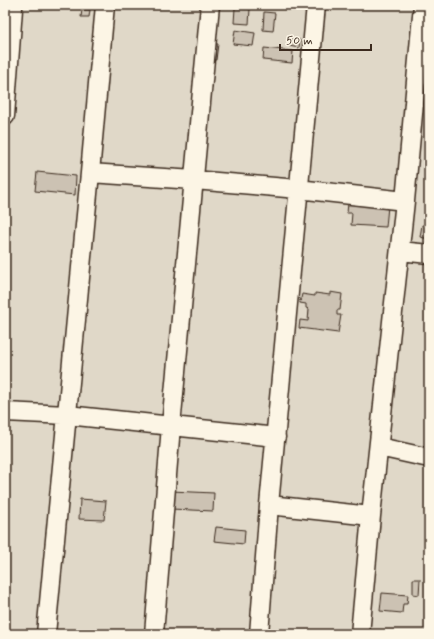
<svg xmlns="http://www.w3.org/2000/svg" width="434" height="639" font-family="Mynerve,sans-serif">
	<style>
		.green { fill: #e0d8c8; stroke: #8e8173 }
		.building { fill: #ccc2b3; stroke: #3b2a1e }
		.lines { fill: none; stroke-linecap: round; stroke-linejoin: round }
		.minor-casing { stroke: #3b2a1e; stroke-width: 21 }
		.minor { stroke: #fcf5e5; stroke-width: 18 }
	</style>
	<rect width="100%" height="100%" fill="#fcf5e5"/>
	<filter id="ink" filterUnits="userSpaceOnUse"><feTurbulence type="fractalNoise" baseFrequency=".025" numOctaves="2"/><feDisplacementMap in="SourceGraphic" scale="8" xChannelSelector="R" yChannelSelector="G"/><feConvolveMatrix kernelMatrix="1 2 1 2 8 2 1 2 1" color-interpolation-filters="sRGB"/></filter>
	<g filter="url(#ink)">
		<path class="green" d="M5,5H429V634H5Z"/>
		<path class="building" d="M235,8L250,9L249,24L234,23Z
			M82,10H90L89,17H81Z
			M264,12L275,13L273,31L263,30Z
			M235,30L255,33L253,46L233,44Z
			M290,39L300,40L299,48L289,46Z
			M212,43L218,44L216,60L210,59Z
			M264,48L293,51L292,63L263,60Z
			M37,172L76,176L75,195L35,191Z
			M348,203L388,206L386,227L351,225L352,213H347Z
			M422,225L429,226V239L420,237Z
			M330,292L342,294L340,310H337V315H341L338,333L299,328L300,320L308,321L309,309L306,308V304L300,303L302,294L315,296V293L330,295Z
			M171,491L214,493L213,511L171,509Z
			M80,499L106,501L104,520L79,519Z
			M216,527L245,530L244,544L214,541Z
			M413,579H420L419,595L413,594Z
			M382,593L408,595L407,604H403L402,613L380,611Z"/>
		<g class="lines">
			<defs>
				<path id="minor" d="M5,116L13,9L12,5
					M90,173L194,180L298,189L405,201
					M400,251L429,254
					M5,412L67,415L276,437
					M379,447L429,458
					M269,505L371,516
					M46,634L90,173L105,5
					M154,634L171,426L210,5
					M259,634L269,505L316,5
					M360,634L371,516L405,201L423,5"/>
			</defs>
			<use href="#minor" class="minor-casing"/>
			<use href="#minor" class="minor"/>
		</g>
	</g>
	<rect width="434" height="639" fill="none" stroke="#fcf5e5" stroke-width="20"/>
	<rect x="10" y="10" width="414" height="619" fill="none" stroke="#3b2a1e" stroke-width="1.5" filter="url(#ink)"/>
	<path d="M280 44v6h91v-6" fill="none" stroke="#3b2a1e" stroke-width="2"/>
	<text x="286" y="44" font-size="12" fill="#3b2a1e" stroke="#fcf5e5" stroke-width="3" paint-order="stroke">50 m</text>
</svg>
